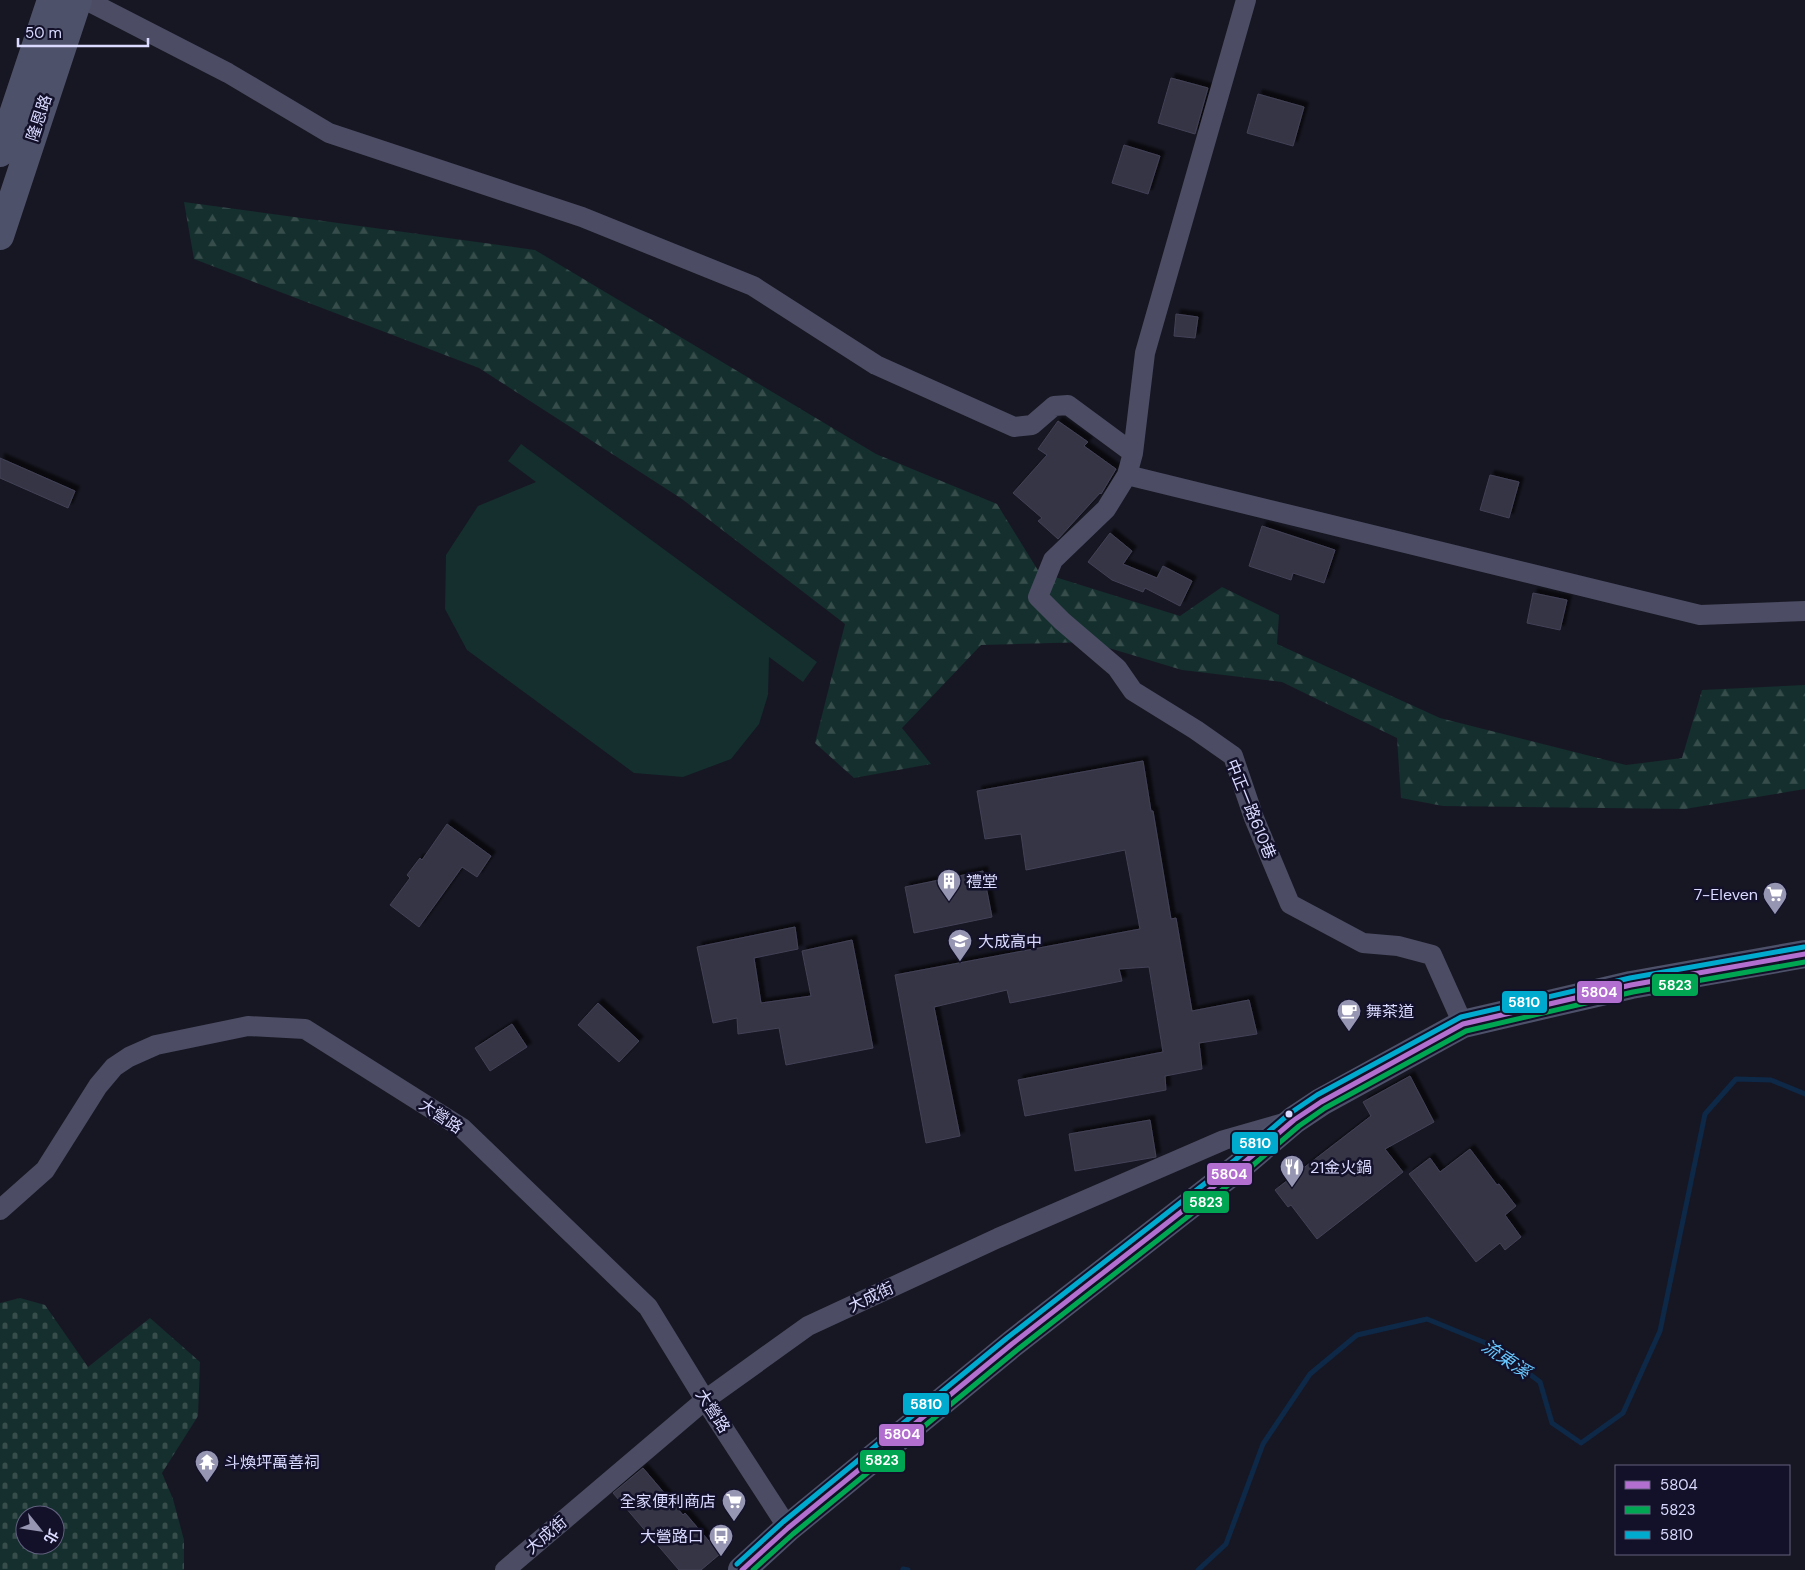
<svg xmlns="http://www.w3.org/2000/svg" width="1805" height="1570" font-family="'DM Sans','Noto Sans TC',sans-serif">
	<style>
		.grass { fill: #142f2d }
		.forest { fill: url(#forest-firs) }
		.cemetery { fill: url(#cemetery-stones); fill-rule: evenodd }
		.lines { fill: none; stroke-linecap: round; stroke-linejoin: round }
		.stream { stroke: #0e2848; stroke-width: 5 }
		.building { fill: #353545; stroke: #434257; filter: url(#shadow) }
		.minor { stroke: #4c4d64; stroke-width: 20 }
		.secondary { stroke: #4e516a; stroke-width: 28 }
		.bus-1-casing { stroke: #121129; stroke-width: 9 }
		.bus-2-casing { stroke: #121129; stroke-width: 9 }
		.bus-3-casing { stroke: #121129; stroke-width: 9 }
		.bus-1 { stroke: #b36fd0; stroke-width: 5 }
		.bus-2 { stroke: #00a651; stroke-width: 5 }
		.bus-3 { stroke: #00a9ce; stroke-width: 5 }
		.bus-dot { fill: #dad9ff; stroke: #121129; stroke-width: 2 }
		.labels { text-anchor: middle; dominant-baseline: central; stroke-width: 5; stroke-linejoin: round; paint-order: stroke }
		.street-label { font-size: 16px; fill: #dad9ff; stroke: #121129 }
		.poi-label { font-size: 16px; fill: #dad9ff; stroke: #121129; text-anchor: start }
		.water-label { font-size: 18px; font-style: italic; fill: #68c7fe; stroke: #121129 }
		.line-badge { stroke: #121129; stroke-width: 2 }
		.badge-label { font-size: 14px; text-anchor: middle; font-weight: bold; fill: #fff }
	</style>
	<defs>
		<pattern id="forest-firs" width="22" height="20" patternUnits="userSpaceOnUse" patternTransform="scale(1.25)"><rect width="22" height="20" fill="#142f2d"/><path d="M5 1l3.5 6h-7zM16 11l3.5 6h-7z" fill="#364d4c"/></pattern>
		<pattern id="cemetery-stones" width="16" height="16" patternUnits="userSpaceOnUse" patternTransform="scale(1.25)"><rect width="16" height="16" fill="#142f2d"/><path d="M2 7V4a2 2 0 0 1 4 0v3zM10 15v-3a2 2 0 0 1 4 0v3z" fill="#364d4c"/></pattern>
		<filter id="shadow"><feDropShadow dx="4.5" dy="-4.5" stdDeviation="1" flood-color="#0009"/></filter>
	</defs>
	<rect width="100%" height="100%" fill="#171723"/>
	<path class="grass" d="M521,444L817,662L803,682L769,657L768,695L759,724L731,759L683,777L634,773L467,650L445,609L446,555L478,506L536,482L508,461Z"/>
	<path class="forest" d="M184,202L535,250L876,454L997,504L1039,572L1180,616L1222,587L1279,615L1277,644L1440,718L1626,765L1682,758L1702,690L1805,685V789L1685,809L1443,806L1401,798L1397,738L1282,682L1182,670L1089,642L981,645L902,728L931,764L854,778L815,743L845,624L682,499L479,368L194,259Z"/>
	<path class="cemetery" d="M20,1298L45,1305L88,1367L150,1318L200,1362L198,1416L162,1473L173,1499L184,1540V1570H0V1303ZM25,1515H55V1545H25Z"/>
	<g class="lines">
		<path class="stream" d="M903,1569L908,1570
			M1198,1570L1226,1544L1263,1444L1310,1374L1357,1335L1427,1319L1493,1346L1540,1382L1552,1423L1581,1443L1623,1413L1660,1331L1705,1114L1736,1079L1771,1080L1805,1094"/>
	</g>
	<path class="building" d="M1171,78L1208,88L1195,134L1158,123Z
		M1258,94L1304,107L1293,146L1247,133Z
		M1124,145L1160,156L1148,194L1112,183Z
		M1176,314L1198,317L1195,338L1174,336Z
		M1058,421L1088,442L1084,446L1116,469L1101,494L1100,493L1058,539L1038,521L1042,518L1013,493L1047,455L1038,449Z
		M0,458L75,491L68,508L0,478Z
		M1490,475L1519,482L1509,518L1480,510Z
		M1262,526L1335,550L1324,583L1293,573L1291,580L1249,566Z
		M1110,533L1132,551L1123,564L1157,578L1163,566L1192,581L1180,606L1145,588L1143,592L1112,580L1088,562Z
		M1533,593L1567,600L1560,630L1527,623Z
		M1143,761L1151,811H1153L1171,919L1176,918L1192,1011L1249,1000L1257,1034L1199,1043L1202,1069L1165,1076L1166,1090L1025,1116L1018,1080L1163,1052L1149,967L1119,969L1122,981L1010,1003L1007,990L934,1007L960,1136L926,1143L895,975L1140,929L1125,850L1026,870L1021,834L985,839L977,791Z
		M447,824L491,856L477,877L462,867L419,927L390,905L410,878L407,875L420,858L422,860Z
		M983,871L992,917L914,933L905,887Z
		M795,927L798,949L754,958L761,1003L811,996L802,951L852,940L873,1048L786,1065L779,1028L738,1034L737,1018L713,1023L697,947Z
		M598,1003L639,1041L619,1062L578,1025Z
		M512,1024L527,1047L490,1071L475,1048Z
		M1410,1076L1434,1122L1385,1149L1403,1172L1317,1239L1291,1205L1288,1207L1275,1190L1371,1116L1363,1102Z
		M1150,1120L1156,1157L1075,1171L1069,1134Z
		M1470,1149L1497,1185L1499,1184L1516,1206L1505,1215L1521,1237L1505,1250L1500,1243L1476,1262L1409,1174L1430,1158L1440,1172Z
		M643,1468L683,1515L685,1513L720,1554L701,1570H679L613,1493Z"/>
	<g class="lines">
		<path class="minor" d="M86,0L228,73L329,133L582,217L753,286L876,365L1014,427L1032,425L1054,406L1068,405L1133,453
			M1246,0L1145,353L1133,453L1127,475L1106,509L1053,560L1038,597L1062,621L1117,668L1133,691L1196,730L1233,756L1254,818L1290,904L1363,943L1398,946L1432,955L1463,1024
			M1127,475L1700,615L1805,611
			M0,1210L45,1170L98,1086L114,1067L129,1057L156,1045L248,1026L305,1029L462,1128L648,1307L705,1400L788,1528
			M505,1570L705,1400L808,1326L998,1238L1224,1140L1287,1122"/>
		<path class="secondary" d="M0,153L51,0
			M0,236L78,0
			M742,1570L788,1528L1012,1344L1240,1166L1294,1120L1321,1102L1463,1024L1631,985L1805,954"/>
		<defs>
			<path id="bus-1" d="M742,1570L788,1528L1012,1344L1240,1166L1294,1120L1321,1102L1463,1024L1631,985L1805,954"/>
			<path id="bus-2" d="M753,1570L793,1534L1017,1350L1245,1172L1299,1126L1325,1108L1466,1031L1633,992L1805,962"/>
			<path id="bus-3" d="M737,1564L783,1522L1007,1338L1235,1160L1289,1114L1317,1095L1461,1017L1630,978L1804,947"/>
		</defs>
		<use href="#bus-1" class="bus-1-casing"/>
		<use href="#bus-2" class="bus-2-casing"/>
		<use href="#bus-3" class="bus-3-casing"/>
		<use href="#bus-1" class="bus-1"/>
		<use href="#bus-2" class="bus-2"/>
		<use href="#bus-3" class="bus-3"/>
	</g>
	<defs>
		<symbol id="building-pin" viewBox="-11 -11 22 30"><path d="M0 17L-7.5 6A9.5 9.5 0 1 1 7.5 6Z" fill="#9695b2" stroke="#121129"/><path d="M-4-6H4V6H1V3H-1V6H-4ZM-2.5-4.3h1.7v1.8h-1.7ZM.8-4.3h1.7v1.8H.8ZM-2.5-1h1.7V.8h-1.7ZM.8-1h1.7V.8H.8Z" fill="#fff"/></symbol>
		<symbol id="supermarket-pin" viewBox="-11 -11 22 30"><path d="M0 17L-7.5 6A9.5 9.5 0 1 1 7.5 6Z" fill="#9695b2" stroke="#121129"/><path d="M-6-5.5h2.5l.6 2H6L4.5 2H-2.5L-4.4-4H-6ZM-1.5 3.2a1.3 1.3 0 1 0 .1 0ZM3 3.2a1.3 1.3 0 1 0 .1 0Z" fill="#fff"/></symbol>
		<symbol id="school-pin" viewBox="-11 -11 22 30"><path d="M0 17L-7.5 6A9.5 9.5 0 1 1 7.5 6Z" fill="#9695b2" stroke="#121129"/><path d="M0-5L7-2L0 1L-7-2ZM-4 1L0 2.5L4 1V4Q0 6-4 4Z" fill="#fff"/></symbol>
		<symbol id="cafe-pin" viewBox="-11 -11 22 30"><path d="M0 17L-7.5 6A9.5 9.5 0 1 1 7.5 6Z" fill="#9695b2" stroke="#121129"/><path d="M-5.5-4.5H6V0H3Q3 3.5 0 3.5H-2.5Q-5.5 3.5-5.5 0ZM3-3.2v2h1.7v-2ZM-6 4.5H4V6H-6Z" fill="#fff"/></symbol>
		<symbol id="restaurant-pin" viewBox="-11 -11 22 30"><path d="M0 17L-7.5 6A9.5 9.5 0 1 1 7.5 6Z" fill="#9695b2" stroke="#121129"/><path d="M-5-6h1v4h1v-4h1v4h1v-4h1v5L-1.5 .5V6h-2V.5L-5-1ZM5-6V6H3V1.5H1.5Q1.5-4 5-6Z" fill="#fff"/></symbol>
		<symbol id="temple-pin" viewBox="-11 -11 22 30"><path d="M0 17L-7.5 6A9.5 9.5 0 1 1 7.5 6Z" fill="#9695b2" stroke="#121129"/><path d="M0-6L5-2H3V0L6.5 2.5H4V6H1.5V3h-3V6H-4V2.5H-6.5L-3 0V-2H-5Z" fill="#fff"/></symbol>
		<symbol id="bus-pin" viewBox="-11 -11 22 30"><path d="M0 17L-7.5 6A9.5 9.5 0 1 1 7.5 6Z" fill="#9695b2" stroke="#121129"/><path d="M-5-6H5V4H4V6H2V4H-2V6H-4V4H-5ZM-3.5-4V0h7V-4ZM-3.5 1.2v1.5H-2V1.2ZM2 1.2v1.5H3.5V1.2Z" fill="#fff"/></symbol>
	</defs>
	<g fill-rule="evenodd">
		<use href="#building-pin" x="935" y="867" width="28" height="38"/>
		<use href="#supermarket-pin" x="1761" y="880" width="28" height="38"/>
		<use href="#school-pin" x="946" y="927" width="28" height="38"/>
		<use href="#cafe-pin" x="1335" y="997" width="28" height="38"/>
		<use href="#restaurant-pin" x="1278" y="1153" width="28" height="38"/>
		<use href="#temple-pin" x="193" y="1448" width="28" height="38"/>
		<use href="#supermarket-pin" x="720" y="1487" width="28" height="38"/>
		<use href="#bus-pin" x="707" y="1522" width="28" height="38"/>
	</g>
	<circle class="bus-dot" cx="1289" cy="1114" r="4.5"/>
	<g class="labels">
		<g class="street-label">
			<text transform="translate(39 118) rotate(-72)">隆恩路</text>
			<text transform="translate(1251 809) rotate(68)">中正一路610巷</text>
			<text transform="translate(441 1116) rotate(34)">大營路</text>
			<text transform="translate(871 1297) rotate(-25)">大成街</text>
			<text transform="translate(713 1411) rotate(57)">大營路</text>
			<text transform="translate(546 1535) rotate(-40)">大成街</text>
		</g>
		<g class="poi-label">
			<text x="966" y="881">禮堂</text>
			<text x="1758" y="894" text-anchor="end">7-Eleven</text>
			<text x="978" y="941">大成高中</text>
			<text x="1366" y="1011">舞茶道</text>
			<text x="1310" y="1167">21金火鍋</text>
			<text x="224" y="1462">斗煥坪萬善祠</text>
			<text x="716" y="1501" text-anchor="end">全家便利商店</text>
			<text x="704" y="1536" text-anchor="end">大營路口</text>
		</g>
		<g class="water-label">
			<text transform="translate(1506 1359) rotate(34)">流東溪</text>
		</g>
	</g>
	<g class="line-badge">
		<rect x="1651" y="973" width="48" height="24" rx="5" fill="#00a651"/>
		<rect x="1576" y="980" width="47" height="24" rx="5" fill="#b36fd0"/>
		<rect x="1501" y="990" width="47" height="24" rx="5" fill="#00a9ce"/>
		<rect x="1231" y="1131" width="48" height="24" rx="5" fill="#00a9ce"/>
		<rect x="1206" y="1162" width="47" height="24" rx="5" fill="#b36fd0"/>
		<rect x="1182" y="1190" width="48" height="24" rx="5" fill="#00a651"/>
		<rect x="902" y="1392" width="48" height="24" rx="5" fill="#00a9ce"/>
		<rect x="878" y="1423" width="47" height="24" rx="5" fill="#b36fd0"/>
		<rect x="859" y="1449" width="47" height="24" rx="5" fill="#00a651"/>
	</g>
	<g class="badge-label">
		<text x="1675" y="990">5823</text>
		<text x="1599" y="997">5804</text>
		<text x="1524" y="1007">5810</text>
		<text x="1255" y="1148">5810</text>
		<text x="1229" y="1179">5804</text>
		<text x="1206" y="1207">5823</text>
		<text x="926" y="1409">5810</text>
		<text x="902" y="1439">5804</text>
		<text x="882" y="1465">5823</text>
	</g>
	<rect x="1615" y="1465" width="175" height="90" fill="#121129" stroke="#62617f"/>
	<rect x="1625" y="1481" width="25" height="8" fill="#b36fd0" stroke="#62617f"/>
	<text x="1660" y="1490" font-size="15" fill="#dad9ff">5804</text>
	<rect x="1625" y="1506" width="25" height="8" fill="#00a651" stroke="#62617f"/>
	<text x="1660" y="1515" font-size="15" fill="#dad9ff">5823</text>
	<rect x="1625" y="1531" width="25" height="8" fill="#00a9ce" stroke="#62617f"/>
	<text x="1660" y="1540" font-size="15" fill="#dad9ff">5810</text>
	<g transform="translate(40 1530) rotate(120)"><circle r="24" fill="#121129" stroke="#62617f"/>
	<path d="M0-4L9 19L0 12L-9 19Z" fill="#9695b2"/>
	<text y="-8" font-size="14" font-weight="bold" text-anchor="middle" fill="#dad9ff">北</text>
	</g>
	<path d="M18 38v8h130v-8" fill="none" stroke="#dad9ff" stroke-width="2.5"/>
	<text x="25" y="38" font-size="15" fill="#dad9ff" stroke="#121129" stroke-width="4" paint-order="stroke">50 m</text>
</svg>
